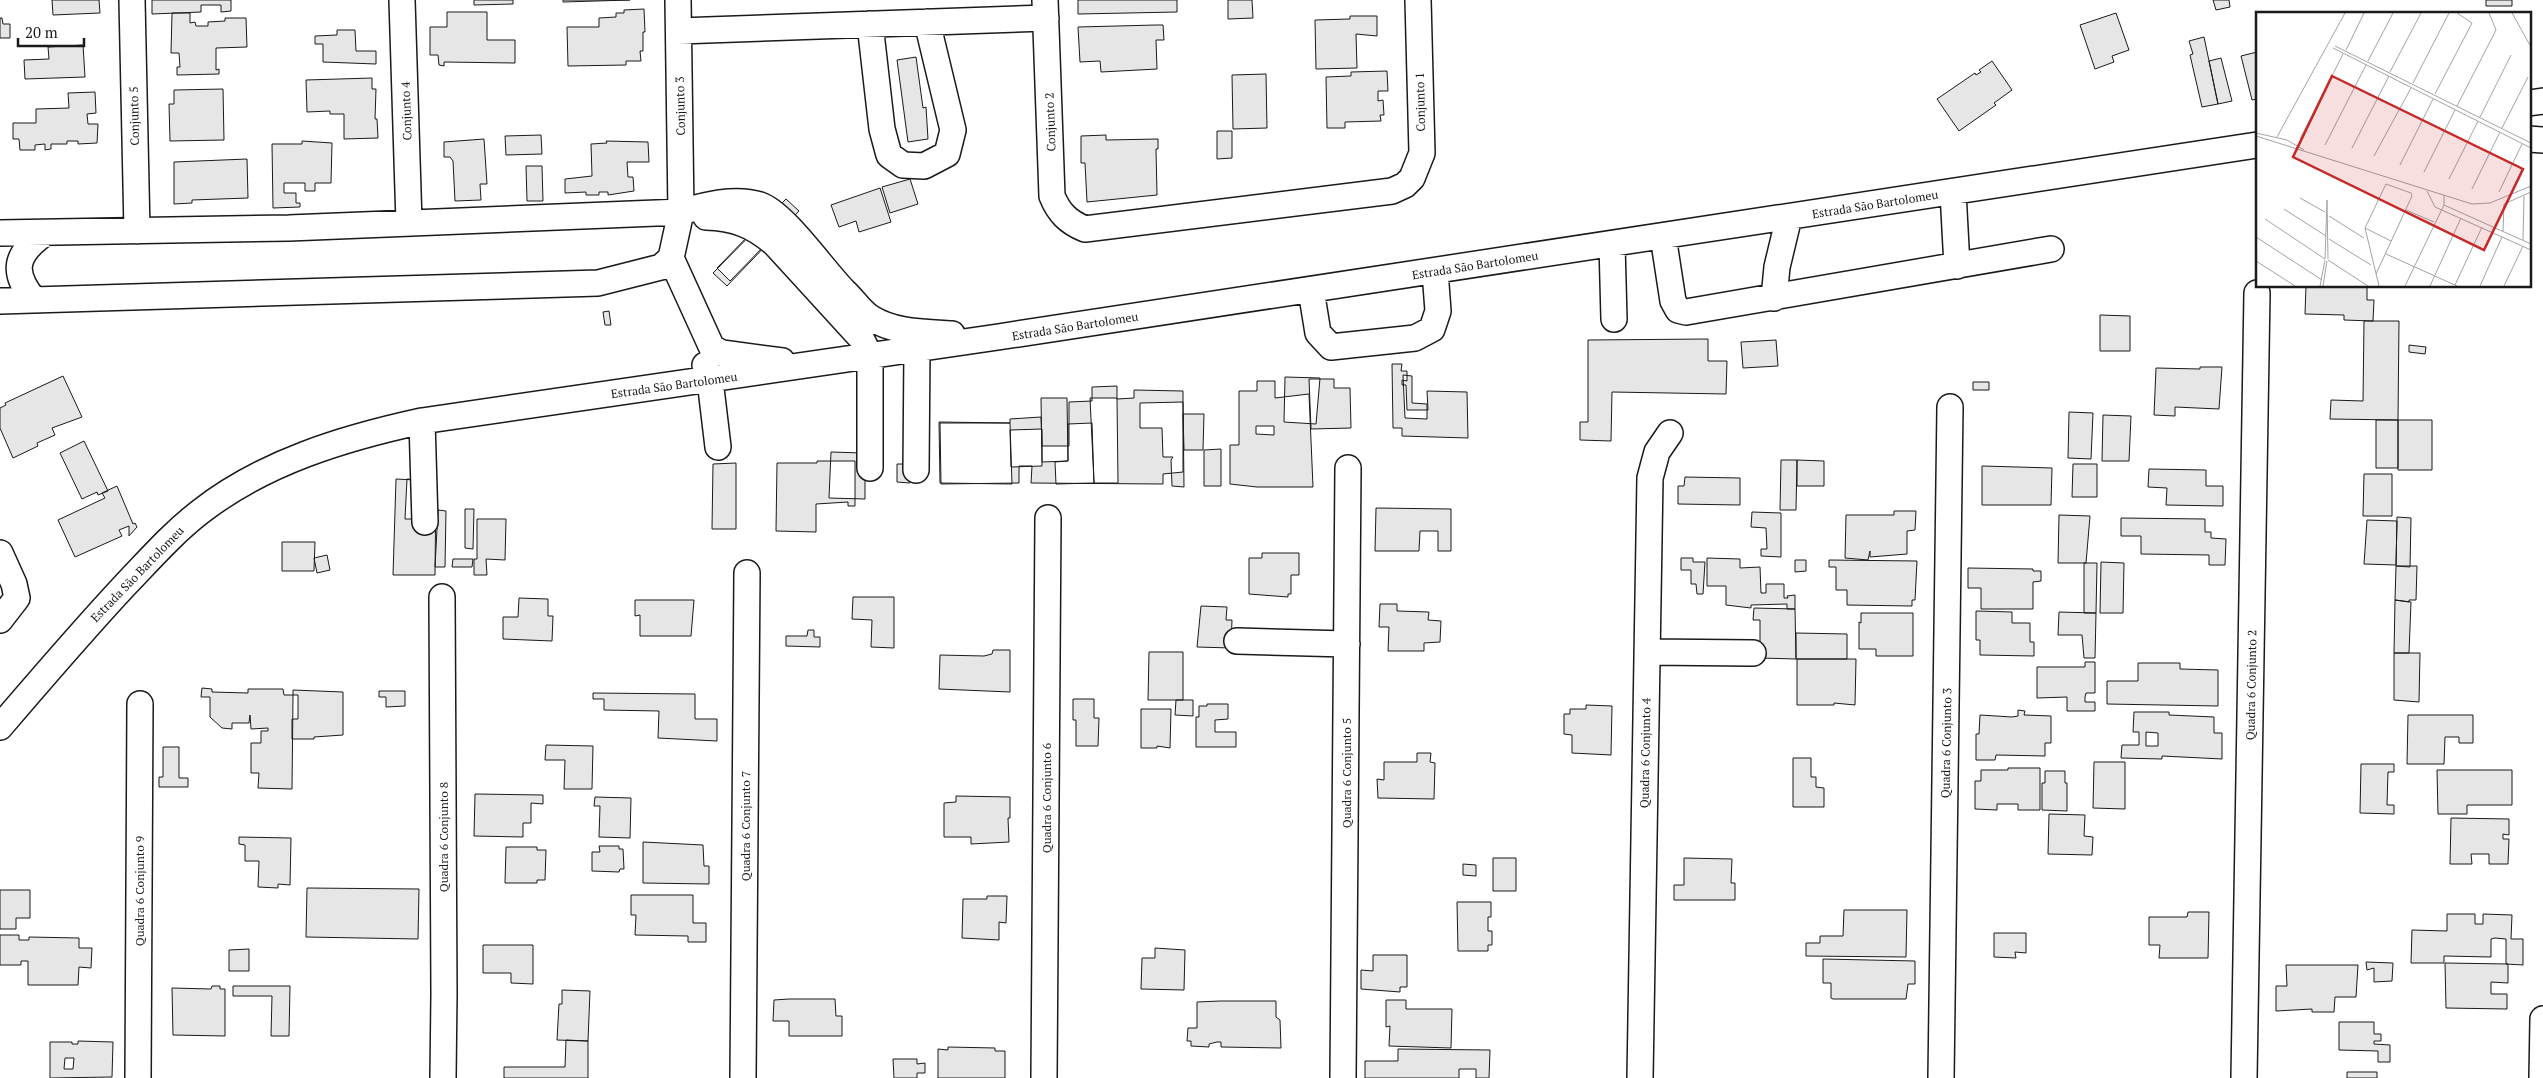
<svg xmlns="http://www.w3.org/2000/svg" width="2543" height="1078" font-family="'PT Serif',serif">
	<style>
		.building { fill: #e6e6e6; stroke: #1a1a1a; fill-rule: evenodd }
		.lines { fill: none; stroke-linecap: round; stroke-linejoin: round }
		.minor-casing { stroke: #1a1a1a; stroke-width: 28 }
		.minor { stroke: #fff; stroke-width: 25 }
		.labels { text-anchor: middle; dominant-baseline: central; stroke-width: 4; stroke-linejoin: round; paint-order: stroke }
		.street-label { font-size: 12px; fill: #1a1a1a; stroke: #fff }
		.inset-road { fill: none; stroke: #a3a3a3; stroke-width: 1 }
		.view { fill: #c62828; fill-opacity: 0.15; stroke: #c62828; stroke-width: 2.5 }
		.inset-edge { fill: none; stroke: #1a1a1a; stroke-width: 2.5 }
	</style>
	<rect width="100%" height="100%" fill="#fff"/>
	<path class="building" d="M52,0H99L100,13L53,15Z
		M152,0H231V11L221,12V5H201V12L152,14Z
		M474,0H513V4L474,5Z
		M563,0H630L563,2Z
		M1078,0H1177V12L1078,14Z
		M1228,0H1252L1253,18L1228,19Z
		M2213,0H2229L2230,7L2216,10Z
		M2486,0H2512V6H2486Z
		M644,9L645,32H643V51H640L641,61H626V65L568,66L567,27H599V18L616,17V13H624V10Z
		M447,12H487V40H515V63L444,62V66L439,65L438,55H430V27H447Z
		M172,13H190V23L195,22L196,26H208V22L225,21V18H246L247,47L216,48V70L219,69V74L177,75V67H180L179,53H171Z
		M2116,13L2129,50L2112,56L2114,62L2095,69L2080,25Z
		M1350,16H1377V36L1356,34L1357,68L1316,69L1315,20L1350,19Z
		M0,18H2L3,24H10V38H0Z
		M1156,25H1163L1164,40H1156L1157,69L1101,72L1100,61L1080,62L1078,27Z
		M337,30H355L356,51H376V64L323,62V44H315V36L337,35Z
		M2204,37L2218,104L2202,107L2190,55L2193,54L2189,41Z
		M83,45L85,77L25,79L24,60L49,59L48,47Z
		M2257,52V99L2252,100L2241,56Z
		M916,57L923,108L926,107L928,139L908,142L897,60Z
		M2221,58L2232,101L2218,104L2209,61Z
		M1992,61L2012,90L1994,103L1996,105L1959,131L1937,99L1975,73L1976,75L1981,72L1979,70Z
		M1387,71L1388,91H1378V101L1383,100L1384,115H1380L1381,121L1345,122V128H1327L1326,77L1351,76V72Z
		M1266,74L1267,128L1233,129L1232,75Z
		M372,78V89H376L375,119H377L378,138L344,139V114H330V111L307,112L306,80Z
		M223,89L224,140L170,141L169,104H174V90Z
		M95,92L96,113L87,114L88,124H98L97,143L78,144V141H67V144H51V149L45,150V144L35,145V150H20L19,139H13V123H36V109L69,108L68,93Z
		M1217,131H1232V158L1217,159Z
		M541,135L542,154L506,155L505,136Z
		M1106,135V140L1158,139V149H1156L1157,195L1087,202L1085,163H1081V136Z
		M484,139L487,184H480L481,200L455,201L453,161L450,157H444V142Z
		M302,141L332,143L331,183H315V191H305V183H284V193H296V203H300V207L273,208L272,144H302Z
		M606,141L648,142L649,162H627L628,177H633L634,191L608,195V192H599V195H586V192L565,193V179L592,176L591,144L607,143Z
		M247,159L248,198L192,200V203L174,204V162Z
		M526,166H542L543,201H527Z
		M910,179L918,204L890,213L882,187Z
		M880,188L891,222L859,232L856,221L839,227L831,205Z
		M786,199L799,211L727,286L713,273Z
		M751,233L765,245L730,281L717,268Z
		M2306,286H2367V300H2374L2373,321L2344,320V315L2305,314Z
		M609,311L611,325H605L603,312Z
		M2100,315L2130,316V351H2100Z
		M2364,321H2399L2398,420L2330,419L2331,400L2363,401Z
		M1708,339V361H1727L1726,394L1612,392L1611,441L1580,440V422H1588V340Z
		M1776,340L1778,366L1743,368L1741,342Z
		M2409,345L2426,347L2425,354L2409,352Z
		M1392,364H1402L1401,371H1407V381L1402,380V385H1406L1407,410H1428L1427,391L1467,392L1468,438L1402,436V428H1393Z
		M2200,367H2222L2219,409L2175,407V416L2154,415L2156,368L2200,369Z
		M1403,375L1412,376V403L1427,404V419L1405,418Z
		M63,376L82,417L52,428L55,435L37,443L38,446L13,458L0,428V408L6,405L5,403Z
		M1285,377L1320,378L1316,424L1284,422Z
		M1309,379H1334V388H1350L1351,428L1311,429Z
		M1257,381H1275V398L1309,394L1313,487H1257L1230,484V445H1239V391H1257ZM1256,426H1274V435L1256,434Z
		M1973,382H1989V390H1973Z
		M1117,386V399L1134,398V390L1183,391V472L1163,474V484L1031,483L1032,466H1019V483L941,484L940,423H1010V419L1041,417L1042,446H1069V402L1092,401V387Z
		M1041,398H1067L1068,461L1042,462Z
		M1090,398H1117L1118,483H1094Z
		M1183,402L1184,487L1172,486L1171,460L1173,457H1163L1162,428H1140V403Z
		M2069,412L2093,413L2091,459L2068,458Z
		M1183,414H1204L1203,450H1184Z
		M2103,415L2131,416L2129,461H2102Z
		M2376,420H2398V468H2376Z
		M2398,420H2432V470H2398Z
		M939,422L1010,423L1012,484L940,483Z
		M1092,423L1094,483L1056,484L1055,462L1068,461V424Z
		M1042,429V466L1011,467L1010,430Z
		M84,441L108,491L98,495L97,492L82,499L60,453Z
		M1221,449V486H1204V450Z
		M831,452L863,453L861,478H865V499L829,498Z
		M1781,460H1797L1796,510H1780Z
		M1797,460L1824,461V486H1797Z
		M817,461H855V506H848V502L816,504V532L776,531L777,463H817Z
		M736,463V529H712L713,464Z
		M897,464H910V483L897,482Z
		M2073,464H2097V497H2072Z
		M1982,466L2052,468L2051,505H1982Z
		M2149,469L2206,470V486H2223V506L2166,505L2167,488L2148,487Z
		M2364,474H2392V516H2363Z
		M1685,477L1740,478V505L1678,504V486H1684Z
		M396,479L436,481L435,575H393Z
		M407,479L425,480L423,519H405Z
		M117,486L133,524L135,523L137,527L129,536V526L119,530L122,536L75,557L58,520L105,498L102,493Z
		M1376,508L1451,509V551H1438V531H1420L1419,551H1375Z
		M465,509H474L473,549L465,548Z
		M438,510L446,511L445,567H435Z
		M1894,511H1916L1915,530L1907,531V554L1870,557V551L1868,560L1845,558L1846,515H1894Z
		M1752,512L1781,513V557L1761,556V549H1767L1766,528L1751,527Z
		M2059,515L2090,516L2086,563H2058Z
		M2397,517L2411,518L2410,567L2396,566Z
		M2121,518L2205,519V532H2211V538L2226,539L2225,565H2209V555L2141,554V536H2121Z
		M477,519H506L505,560L486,559L487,575H474V559H477Z
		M2367,520L2397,521L2396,565L2364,564Z
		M282,542H315L314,571H282Z
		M1262,553H1299V575H1291V594H1288V597L1249,594V558H1262Z
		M327,555L330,570L317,573L314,558Z
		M1681,558H1693V562H1705L1703,594H1697L1696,584H1691V570H1681Z
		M1707,558L1740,559V568L1760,567L1761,593H1766V584H1784V598H1788L1787,596L1795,595V609H1787V604L1751,605V608L1726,605V586H1707Z
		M453,559H473L472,567H452Z
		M1795,560H1806V571L1795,572Z
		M1829,560L1917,561L1915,600H1912V606L1847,605V590H1836V567H1829Z
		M2101,562L2124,563L2123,613H2100Z
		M2084,563H2097L2096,613H2084Z
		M2396,566H2417L2416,600H2409V602L2395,600Z
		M1968,568L2033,569V571H2041V581L2033,582V609H1981V588H1968Z
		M853,597H894V648L871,647L872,620L852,619Z
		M519,598L548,599V616H553L552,641L503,639V617H518Z
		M635,600H694L691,636H640V615L635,616Z
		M2395,600L2411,602L2409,653H2394Z
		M1380,604H1397V611L1429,612L1428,620L1441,621L1440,642L1424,643V651H1388L1389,627H1379Z
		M1201,606L1227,607L1226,620H1232L1231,648L1197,647Z
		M1754,608L1795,609L1796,659L1760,658V620H1753Z
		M1976,611L2012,612V623H2030V642H2034V656L1980,655V640H1976Z
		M2059,612L2096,613L2095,658H2084L2082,635H2058Z
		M1861,613H1913V656H1876V649H1859V622L1861,623Z
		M808,630H814V637H820V647L786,646V636H807Z
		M1796,633L1847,634V659H1796Z
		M993,650H1010V692L939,689L940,655L984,656L992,654Z
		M1149,652H1183V700H1148Z
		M2394,653H2420L2419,702L2394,700Z
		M1797,659H1856L1855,705L1834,703V705H1797Z
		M2085,662H2095V693H2086L2085,697V702H2095V711H2067V697L2037,698V667H2085Z
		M2138,663H2180V669L2218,670V706L2107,704V681H2138Z
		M202,688L212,689V692L248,693V689H283L284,695H293L292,789L258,788L259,773H251V743H261V731H268V728L251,729L250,715L249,723H232V729L222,728L210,717V697H201Z
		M293,690L343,692V735L314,737V739H292V719H298V695H293Z
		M379,691H405V706L386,707V697H379Z
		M593,693L695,694V719H717V741L658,738L659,711L604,710V699H593Z
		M1073,699H1094V718H1099L1098,746H1076V720H1073Z
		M1176,700H1193V716L1175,715Z
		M1207,704H1228V719L1215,720V732H1236V747H1196V717H1199V706H1207Z
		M1586,705L1612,706L1611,755L1572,753V735L1564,734V714H1570V709H1586Z
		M1141,709H1171L1170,748L1157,746V748H1141Z
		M2018,710L2025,711L2024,715L2051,716V743H2045V756L1996,755L1995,760H1976V734H1979L1980,715L2012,717L2018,716Z
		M2134,712H2169V715L2214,717V733H2222V759L2162,756V759L2121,758L2122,745H2139V732H2133ZM2146,732L2158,733V746H2146Z
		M2408,715H2473V743H2459V737H2445L2444,764H2407Z
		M546,745L593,746L592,789H564L565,760H545Z
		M163,747H179V778H188V787H159V777H163Z
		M1417,753H1431L1430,762L1435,763L1434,799L1378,798L1377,779L1384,780V762H1417Z
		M1793,758H1811V777H1816V787L1824,788V807H1793Z
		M2094,762H2125V809L2093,808Z
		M2361,764H2394V772H2388L2387,805H2394V814L2360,813Z
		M2008,768H2040V810H2018V804H1997V810L1975,809V781H1981V770H2008Z
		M2437,770H2512V805H2467V814H2438Z
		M2045,771H2065V783H2067V811L2042,810V783H2045Z
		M475,794L543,795V804L531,803V823H523V837L474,836Z
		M956,796L1010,797V818H1008L1009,842L971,844V837H944V803L956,802Z
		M595,797L631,798L630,838L599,837L600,806H594Z
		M2049,814L2085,815L2084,836L2093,837L2092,855L2048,854Z
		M2451,818L2509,819V835L2503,834V839H2509L2508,864H2489V854H2471L2472,864H2450Z
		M239,837L291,838L290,885L278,884V888L258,887L259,861H245V845L239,844Z
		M643,842L703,845L704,866H709V884L643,883Z
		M599,846H619V849H623L624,869H620L619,872L592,871V852H600Z
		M506,847H537V850H546L545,880H537V883H505Z
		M1493,858H1516V891H1493Z
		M1684,858L1732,859L1731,883H1735V900H1674V885H1684Z
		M1463,864L1476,865V876L1463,875Z
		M307,888L419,889L418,939L306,937Z
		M0,890H30V918H16V929H0Z
		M631,895H693V923H706V942H688V936L635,935L636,915H631Z
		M987,896H1007L1006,923L999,922V940L962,938L963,899H987Z
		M1457,902H1491V917H1488V931H1492V945H1488V951H1458Z
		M1844,910H1907L1906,957L1806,956V943H1820V936H1843Z
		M2188,912H2209L2208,958H2159L2160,945H2149V917H2187Z
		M2447,914H2475V924H2483V914L2512,915L2511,939H2523V965L2506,964V939L2495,938L2491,939V957L2444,956V963H2411L2412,930L2447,931Z
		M1994,933H2026V953L2015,952L2016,958L1994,957Z
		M0,935H19V940H29V937L79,938V948H92L91,968L79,967L78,985H28V961H21V965H0Z
		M483,945H533V984L511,983V973H483Z
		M1155,948L1185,950L1184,990L1141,989L1142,958H1155Z
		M249,949V971H229V950Z
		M1373,955H1407V987H1400V992L1361,989V970L1373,971Z
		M1823,959L1915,961V984H1908L1906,999H1833L1831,998V983H1823Z
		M2366,962L2393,963L2392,981L2374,982V968L2367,970Z
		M2445,963L2508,964V983L2491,982V994H2507V1009L2446,1008Z
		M2286,965H2358L2356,997H2335L2334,1012H2312V1009L2276,1011V986H2287Z
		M212,986H220V989H225V1036L173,1035L172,988L211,989Z
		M233,986H290L289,1036H271L272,996H233Z
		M562,990L590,991L588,1041L557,1040L559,1004H562Z
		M789,999H835L836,1016H842V1036H789V1021H773L774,1000Z
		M1386,1000H1406V1009H1452L1451,1048L1389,1046L1390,1026L1386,1027Z
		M1220,1001H1276V1017L1280,1020L1281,1048L1221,1047V1042H1217L1209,1044V1047L1191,1046V1041H1187L1188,1028H1197V1002Z
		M2339,1022H2374V1034H2381V1041H2374V1044L2390,1045V1062H2378V1051L2339,1050Z
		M566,1040L588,1041V1078H504V1067H565Z
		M78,1041L113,1042L112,1077L50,1078V1042H72V1044H78ZM65,1058H74L73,1069H64Z
		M948,1047L995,1048V1051H1005V1078H938V1049L948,1050Z
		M1398,1049L1490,1050L1489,1078H1476V1069H1459V1078H1365V1061H1398Z
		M893,1059H917V1064L925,1063V1073H917V1078H894Z
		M2347,1072H2377V1078H2347Z"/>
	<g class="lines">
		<defs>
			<path id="minor" d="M132,0L137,231
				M402,0L409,223
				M1045,0L1052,196C1059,213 1068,222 1085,229L1392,191L1405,185L1412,178L1422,153L1418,0
				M870,24L882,129L889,155L903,165L924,166L947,154L953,130L927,22
				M679,31L1046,18
				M2529,103L2543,101
				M2529,139L2543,140
				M1953,192L1957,266
				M706,217C735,218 753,225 775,244L861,338L870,356V468
				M0,233L289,228L681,212C705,205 735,197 760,205C784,213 824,271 844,291C853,299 861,312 871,318C895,333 925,332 952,334
				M1663,236L1673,301L1678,310L1686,312L2051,249
				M1612,244L1614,319
				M671,258L712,348L722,353L782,361
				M1311,290L1318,333L1331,347L1415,338L1432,329L1438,311L1435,271
				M1774,298L1777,267L1789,217
				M34,300C11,272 15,254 45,233
				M0,301L598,283L661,267L671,258L681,212L678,0
				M705,365L710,380L718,447
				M422,421L425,522
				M916,470L917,349
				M0,553L14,584L17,598L0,620
				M442,597L444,994L443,1078
				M1237,641L1347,644
				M1647,652L1753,653
				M0,727C42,678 83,630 127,583C151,558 173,533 200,512C264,462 344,438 422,421L998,337L2257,145
				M138,1078L140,704
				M743,1078L747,573
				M1044,1078L1048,518
				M1343,1078L1348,468
				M1640,1078L1650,478L1657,452L1670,433
				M1941,1078L1950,407
				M2244,1078L2257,293
				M2542,1078L2543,1019"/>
		</defs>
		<use href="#minor" class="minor-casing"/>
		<use href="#minor" class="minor"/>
	</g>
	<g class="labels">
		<g class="street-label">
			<text transform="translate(1420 102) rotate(-91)">Conjunto 1</text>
			<text transform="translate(680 106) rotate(-91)">Conjunto 3</text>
			<text transform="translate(406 111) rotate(-92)">Conjunto 4</text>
			<text transform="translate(134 116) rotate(-91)">Conjunto 5</text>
			<text transform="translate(1050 122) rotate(-92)">Conjunto 2</text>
			<text transform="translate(1875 204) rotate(-9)">Estrada São Bartolomeu</text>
			<text transform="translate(1475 265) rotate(-9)">Estrada São Bartolomeu</text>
			<text transform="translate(1075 326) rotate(-9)">Estrada São Bartolomeu</text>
			<text transform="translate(674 385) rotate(-8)">Estrada São Bartolomeu</text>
			<text transform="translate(137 574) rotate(-46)">Estrada São Bartolomeu</text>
			<text transform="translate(2251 685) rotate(-89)">Quadra 6 Conjunto 2</text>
			<text transform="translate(1946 743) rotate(-89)">Quadra 6 Conjunto 3</text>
			<text transform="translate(1645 753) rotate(-89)">Quadra 6 Conjunto 4</text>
			<text transform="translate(1346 773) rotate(-90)">Quadra 6 Conjunto 5</text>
			<text transform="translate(1046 798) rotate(-90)">Quadra 6 Conjunto 6</text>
			<text transform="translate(745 826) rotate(-90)">Quadra 6 Conjunto 7</text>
			<text transform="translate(443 837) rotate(-90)">Quadra 6 Conjunto 8</text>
			<text transform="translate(139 891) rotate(-90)">Quadra 6 Conjunto 9</text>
		</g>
	</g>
	<g transform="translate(2256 12)">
		<rect width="275" height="275" fill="#fff"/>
		<path class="inset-road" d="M256,1L275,35M79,34L275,131M77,36L275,136M90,38L108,1M112,49L137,1M134,60L165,1M157,71L193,1M179,82L216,11L201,1M201,94L240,18L233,1M224,105L255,43M246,116L272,65M0,121L31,128L48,138M0,124L216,192L234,191L275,174M21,125L89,1M44,127L87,42M69,133L110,53M96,136L133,64M118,144L155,76M144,153L177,87M168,160L199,98M193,167L222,109M216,177L244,120M171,179L179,195L275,238M243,180L266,132M44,186L69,200M188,193L275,232M28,197L70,224M150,198L178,210M73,204L108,226M9,207L69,247M109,216L135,229M247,219L248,192L275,180M0,225L66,268M73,227L115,253M267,228L268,184M130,242L201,274M69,247L71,188L72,247M72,248L112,274M0,249L39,274M120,262L156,184L155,181L130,172L109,216L123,274M199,273L226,215M64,274L69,248M67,274L71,249M149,274L188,193V183M174,274L205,206M224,274L246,225M248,274L267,234"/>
		<path class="view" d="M76,64L267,157L228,238L37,145Z"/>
		<rect width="275" height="275" class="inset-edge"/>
	</g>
	<path d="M18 38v8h66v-8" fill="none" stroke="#1a1a1a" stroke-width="2.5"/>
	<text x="25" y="38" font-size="15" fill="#1a1a1a" stroke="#ffffff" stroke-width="4" paint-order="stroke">20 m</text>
</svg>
